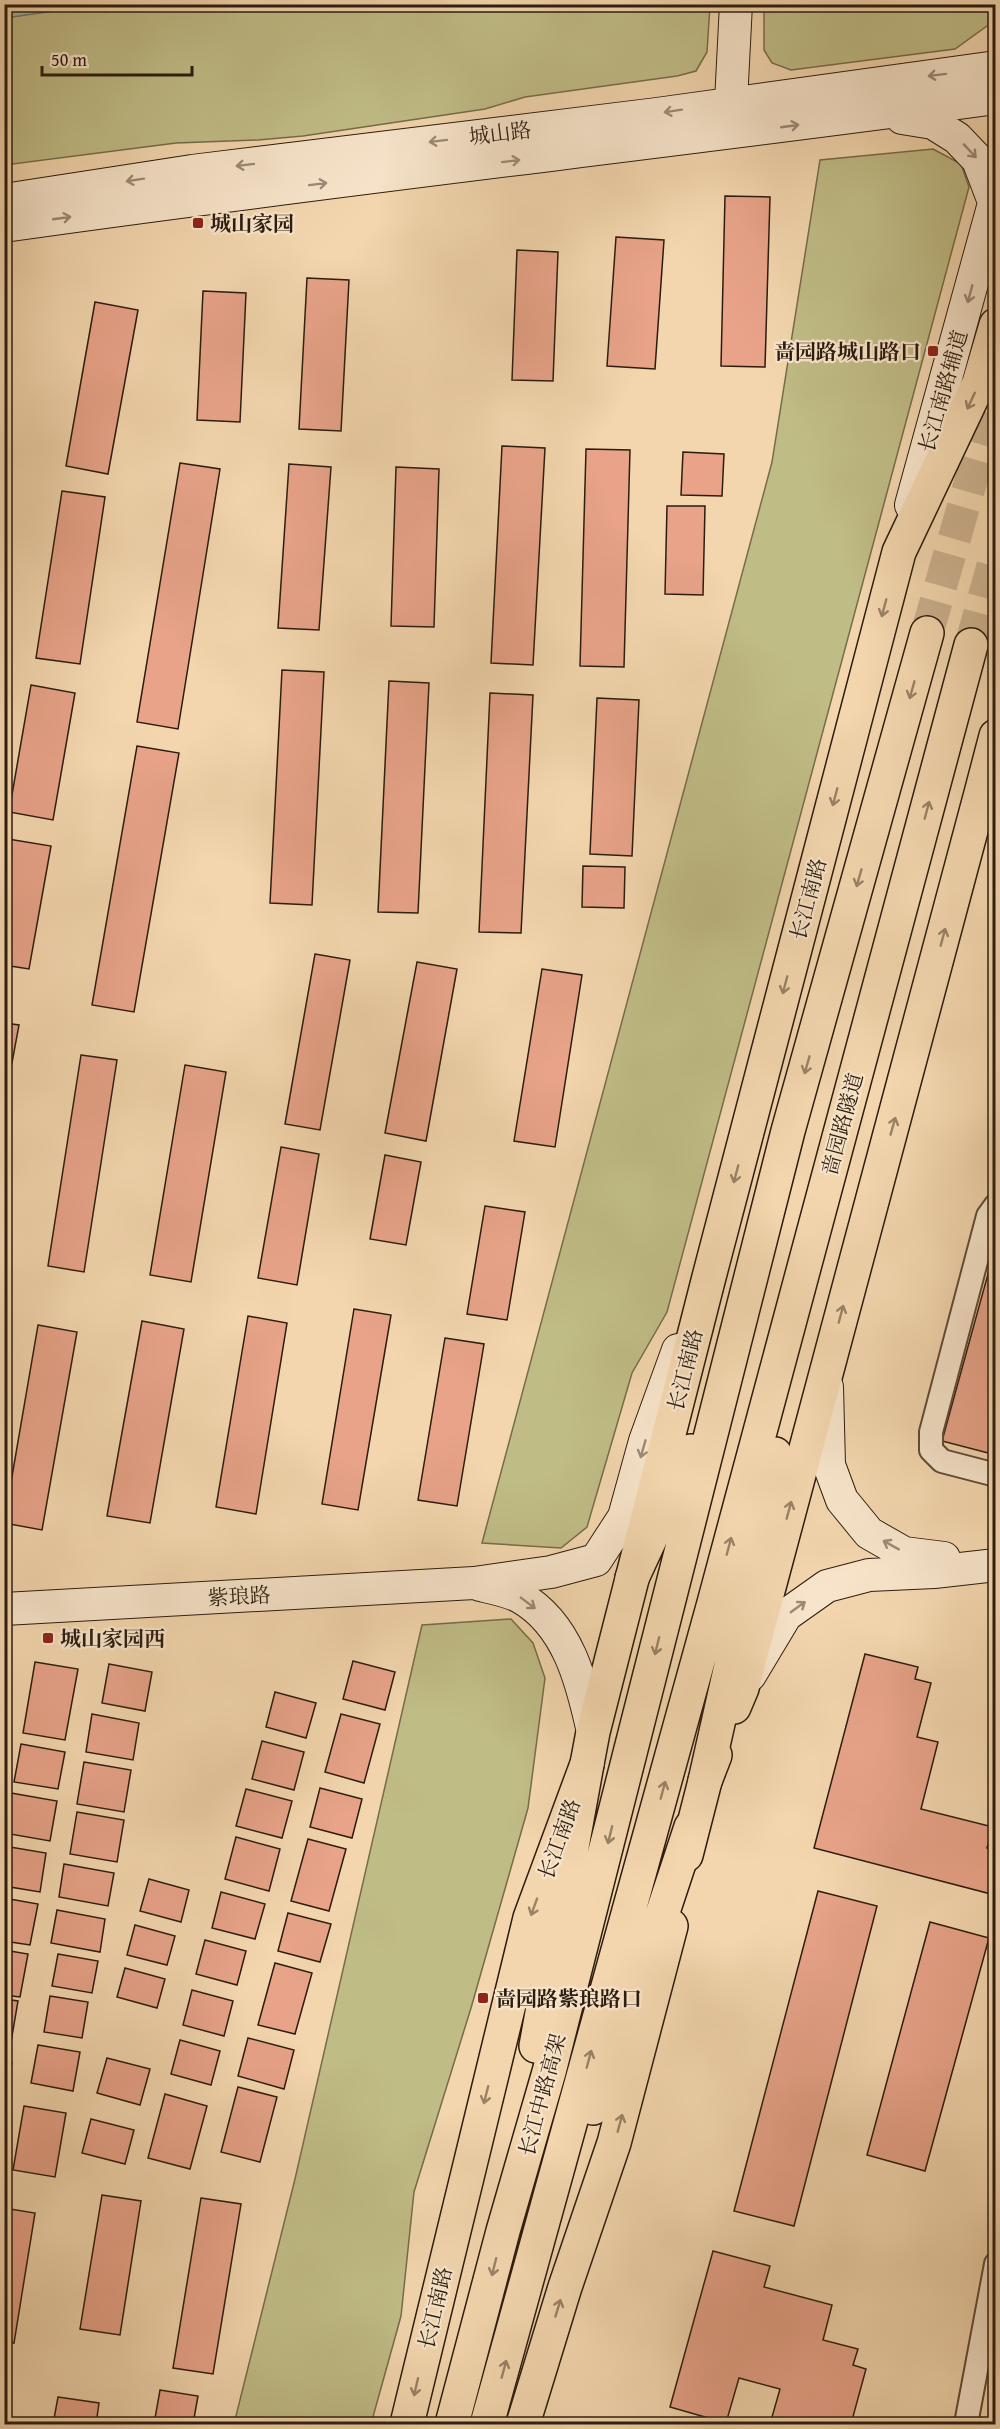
<svg xmlns="http://www.w3.org/2000/svg" width="1000" height="2429" font-family="'Gentium Book Plus','Noto Serif SC',serif">
	<style>
		.green { fill: #c0bc86; stroke: #766c4a; stroke-width: 1.5 }
		.water { fill: #9bb9af; stroke: #6f7a6f; stroke-width: 1.5 }
		.building { fill: #e8a389; stroke: #2c1c0f; stroke-width: 1.5 }
		.lines { fill: none; stroke-linecap: round; stroke-linejoin: round }
		.highway-tunnel { stroke: #cbb18e; stroke-width: 33; stroke-dasharray: 33 16; stroke-linecap: butt }
		.street-casing { stroke: #5e4a37; stroke-width: 26 }
		.secondary-casing { stroke: #2c1c0f; stroke-width: 34 }
		.primary-casing { stroke: #2c1c0f; stroke-width: 36 }
		.highway-casing { stroke: #2c1c0f; stroke-width: 36 }
		.street { stroke: #f7e4ca; stroke-width: 22 }
		.secondary { stroke: #f7e4ca; stroke-width: 32 }
		.primary { stroke: #f3d6ae; stroke-width: 33 }
		.highway { stroke: #f3d6ae; stroke-width: 33 }
		.oneway { stroke: #9c8a76 }
		.oneway2 { stroke: #998266 }
		.poi-dot { fill: #8f2418; stroke: #f7e4ca; stroke-width: 2 }
		.labels { text-anchor: middle; dominant-baseline: central; stroke-width: 4.5; stroke-linejoin: round; paint-order: stroke }
		.street-label { font-size: 21px; fill: #2c1c0f; stroke: #f7e4ca }
		.poi-label { font-size: 21px; font-weight: bold; fill: #2c1c0f; stroke: #f7e4ca; text-anchor: start }
	</style>
	<rect width="100%" height="100%" fill="#f3d6ae"/>
	<filter id="stains"><feTurbulence type="fractalNoise" baseFrequency=".00333" numOctaves="4"/><feColorMatrix values="0 0 0 0 .2 0 0 0 0 .09 0 0 0 0 .02 0 0 0 .5 -.17"/></filter>
	<radialGradient id="worn" r=".72"><stop offset=".6" stop-color="#630" stop-opacity="0"/><stop offset="1" stop-color="#630" stop-opacity=".3"/></radialGradient>
	<path class="green" d="M96,4L710,5L707,52L696,71L677,76L525,97L485,109L303,136L258,140L176,143L5,165L4,18Z
		M995,4V15L991,23L955,49L791,70L772,63L764,50V5Z
		M933,149L961,164L969,187L667,1312L632,1373L587,1527L561,1548L482,1543L772,462L820,160Z
		M511,1619L533,1643L545,1678L528,1808L471,2008L414,2192L401,2316L371,2424H234L295,2179L422,1625Z"/>
	<path class="water" d="M5,4H96V5L5,18Z"/>
	<path class="building" d="M725,196L770,197L765,367L721,366Z
		M616,237L664,240L655,369L607,366Z
		M517,250L558,252L553,381L512,380Z
		M307,278L349,280L341,431L299,429Z
		M203,291L246,293L240,422L197,420Z
		M95,302L138,310L108,474L66,466Z
		M502,446L545,448L533,665L491,663Z
		M586,449L630,450L624,667L580,666Z
		M683,452L724,454L722,496L681,495Z
		M180,463L220,469L178,729L137,722Z
		M289,464L331,467L319,630L278,628Z
		M396,467L439,469L434,627L391,626Z
		M62,491L105,497L80,664L36,658Z
		M667,506H705L703,595L665,594Z
		M282,670L324,672L312,905L270,903Z
		M389,681L429,683L418,913L378,912Z
		M31,685L75,693L53,820L9,812Z
		M490,693L533,695L521,933L479,932Z
		M597,698L639,700L632,856L590,854Z
		M137,746L179,753L134,1012L92,1005Z
		M8,839L51,846L29,969L4,965V862Z
		M583,866L625,867L624,908L582,907Z
		M315,954L350,960L320,1130L285,1124Z
		M417,962L457,969L426,1141L385,1133Z
		M542,969L582,975L555,1147L514,1141Z
		M4,1023L19,1025L4,1106Z
		M81,1055L117,1060L84,1272L48,1266Z
		M185,1065L226,1072L191,1282L150,1275Z
		M281,1147L319,1154L297,1285L258,1278Z
		M385,1155L421,1162L406,1245L370,1239Z
		M485,1206L525,1212L507,1320L467,1314Z
		M996,1245V1455L942,1441Z
		M354,1309L391,1315L358,1510L322,1504Z
		M248,1316L287,1323L256,1514L216,1507Z
		M142,1321L184,1329L150,1523L107,1516Z
		M38,1325L77,1332L42,1530L4,1523Z
		M445,1338L484,1344L457,1506L418,1500Z
		M865,1654L918,1667L915,1679L931,1683L917,1737L938,1742L921,1809L993,1827L987,1848L996,1850V1877L991,1894L814,1848Z
		M353,1661L395,1672L385,1710L343,1699Z
		M35,1662L78,1669L65,1740L23,1733Z
		M109,1664L152,1672L145,1711L102,1703Z
		M275,1692L316,1703L306,1738L266,1727Z
		M92,1714L139,1723L133,1760L86,1752Z
		M341,1714L380,1724L364,1783L325,1772Z
		M262,1741L304,1752L294,1790L252,1779Z
		M21,1744L65,1752L58,1789L14,1782Z
		M84,1762L131,1770L124,1812L77,1804Z
		M320,1788L362,1799L352,1838L310,1827Z
		M246,1789L292,1801L282,1838L236,1826Z
		M11,1793L57,1801L50,1841L4,1833Z
		M77,1812L124,1820L117,1862L70,1854Z
		M236,1837L280,1849L269,1891L225,1879Z
		M308,1839L346,1849L329,1911L291,1901Z
		M4,1846L46,1853L40,1892L4,1886Z
		M64,1864L114,1873L108,1906L59,1897Z
		M149,1879L189,1890L181,1922L140,1911Z
		M818,1891L877,1906L794,2226L734,2211Z
		M221,1892L265,1904L255,1939L212,1928Z
		M4,1898L38,1904L30,1945L4,1941Z
		M57,1910L105,1919L100,1952L51,1943Z
		M288,1913L331,1924L320,1962L278,1951Z
		M930,1922L989,1938L925,2171L867,2155Z
		M135,1925L175,1936L167,1965L127,1955Z
		M205,1940L246,1951L237,1985L196,1974Z
		M4,1950L28,1954L20,1997L4,1995Z
		M58,1954L98,1961L92,1993L52,1986Z
		M275,1963L312,1973L295,2034L258,2025Z
		M125,1968L165,1979L157,2008L117,1997Z
		M192,1990L233,2001L224,2036L183,2025Z
		M50,1996L88,2002L82,2038L44,2032Z
		M4,1999L18,2001L11,2042L4,2041Z
		M248,2038L294,2050L284,2089L238,2076Z
		M180,2040L220,2051L211,2085L171,2074Z
		M38,2045L80,2052L73,2091L31,2083Z
		M107,2058L150,2069L140,2105L97,2093Z
		M4,2062L12,2063L5,2098H4Z
		M238,2087L277,2097L260,2162L221,2152Z
		M165,2094L207,2106L190,2169L148,2158Z
		M24,2106L66,2113L55,2177L13,2170Z
		M91,2119L134,2130L125,2164L82,2153Z
		M102,2195L141,2201L120,2335L80,2329Z
		M201,2198L241,2204L213,2374L173,2368Z
		M4,2208L35,2213L14,2343L4,2341Z
		M713,2251L770,2266L764,2287L832,2305L823,2340L858,2349L853,2365L866,2369L851,2424H770L780,2389L739,2378L726,2423L670,2407Z
		M160,2390L198,2396L193,2424H154Z
		M58,2397L99,2403L96,2424H53Z"/>
	<g class="lines">
		<path class="highway-tunnel" d="M927,633L996,394
			M971,645L996,555"/>
		<defs>
			<path id="street" d="M996,1205L988,1216L931,1432V1450L942,1461L996,1475
				M966,2424L996,2264"/>
			<path id="secondary" d="M731,102L736,4
				M902,118L933,123L957,138L978,160L994,202
				M4,200L192,171L657,114L996,67
				M4,226C334,179 665,143 996,98
				M911,505L996,196
				M827,1387L829,1465L842,1500L869,1533L904,1553L944,1558
				M480,1585C493,1588 509,1591 520,1597C568,1624 582,1682 593,1732
				M4,1609L474,1583L551,1572L596,1560L624,1517L645,1441L678,1350
				M750,1675L786,1615L827,1586L869,1575L934,1572L996,1565"/>
			<path id="primary" d="M734,1707L742,1688C826,1371 913,1054 996,736
				M686,1855L705,1781L715,1755
				M407,2424L530,1918L587,1764L593,1732L709,1277L899,552L979,383L996,325
				M523,2424L565,2287L614,2143L671,1926"/>
			<path id="highway" d="M632,1578L691,1451
				M705,1781L747,1595L775,1454
				M536,2046L587,1764
				M593,2108L618,2048L691,1827
				M452,2424L503,2231L549,2072L788,1131L927,633
				M487,2424L714,1603L971,645"/>
		</defs>
		<use href="#street" class="street-casing"/>
		<use href="#secondary" class="secondary-casing"/>
		<use href="#primary" class="primary-casing"/>
		<use href="#highway" class="highway-casing"/>
		<use href="#street" class="street"/>
		<use href="#secondary" class="secondary"/>
		<use href="#primary" class="primary"/>
		<use href="#highway" class="highway"/>
	</g>
	<defs><path id="oneway-shaft" d="M-6 0H5M1.5-3L5.5 0L1.5 3" fill="none" stroke-width="1.6" stroke-linecap="round" stroke-linejoin="round" transform="scale(1.5)"/></defs>
	<g class="oneway">
		<use href="#oneway-shaft" transform="translate(937 75) rotate(173)"/>
		<use href="#oneway-shaft" transform="translate(673 111) rotate(171)"/>
		<use href="#oneway-shaft" transform="translate(790 126) rotate(-8)"/>
		<use href="#oneway-shaft" transform="translate(438 141) rotate(173)"/>
		<use href="#oneway-shaft" transform="translate(970 151) rotate(47)"/>
		<use href="#oneway-shaft" transform="translate(511 161) rotate(-7)"/>
		<use href="#oneway-shaft" transform="translate(245 165) rotate(173)"/>
		<use href="#oneway-shaft" transform="translate(135 180) rotate(171)"/>
		<use href="#oneway-shaft" transform="translate(318 184) rotate(-7)"/>
		<use href="#oneway-shaft" transform="translate(62 218) rotate(-8)"/>
		<use href="#oneway-shaft" transform="translate(970 294) rotate(105)"/>
		<use href="#oneway-shaft" transform="translate(643 1449) rotate(106)"/>
		<use href="#oneway-shaft" transform="translate(891 1545) rotate(-151)"/>
		<use href="#oneway-shaft" transform="translate(528 1603) rotate(37)"/>
		<use href="#oneway-shaft" transform="translate(798 1607) rotate(-36)"/>
	</g>
	<g class="oneway2">
		<use href="#oneway-shaft" transform="translate(971 401) rotate(115)"/>
		<use href="#oneway-shaft" transform="translate(884 608) rotate(105)"/>
		<use href="#oneway-shaft" transform="translate(912 690) rotate(106)"/>
		<use href="#oneway-shaft" transform="translate(835 797) rotate(105)"/>
		<use href="#oneway-shaft" transform="translate(927 810) rotate(-75)"/>
		<use href="#oneway-shaft" transform="translate(859 878) rotate(106)"/>
		<use href="#oneway-shaft" transform="translate(943 937) rotate(-75)"/>
		<use href="#oneway-shaft" transform="translate(785 985) rotate(105)"/>
		<use href="#oneway-shaft" transform="translate(807 1065) rotate(106)"/>
		<use href="#oneway-shaft" transform="translate(893 1126) rotate(-74)"/>
		<use href="#oneway-shaft" transform="translate(736 1174) rotate(105)"/>
		<use href="#oneway-shaft" transform="translate(841 1314) rotate(-75)"/>
		<use href="#oneway-shaft" transform="translate(789 1510) rotate(-75)"/>
		<use href="#oneway-shaft" transform="translate(729 1546) rotate(-75)"/>
		<use href="#oneway-shaft" transform="translate(657 1646) rotate(104)"/>
		<use href="#oneway-shaft" transform="translate(663 1790) rotate(-75)"/>
		<use href="#oneway-shaft" transform="translate(610 1835) rotate(104)"/>
		<use href="#oneway-shaft" transform="translate(534 1907) rotate(110)"/>
		<use href="#oneway-shaft" transform="translate(589 2059) rotate(-75)"/>
		<use href="#oneway-shaft" transform="translate(486 2095) rotate(104)"/>
		<use href="#oneway-shaft" transform="translate(620 2123) rotate(-75)"/>
		<use href="#oneway-shaft" transform="translate(494 2267) rotate(104)"/>
		<use href="#oneway-shaft" transform="translate(558 2308) rotate(-73)"/>
		<use href="#oneway-shaft" transform="translate(504 2369) rotate(-75)"/>
		<use href="#oneway-shaft" transform="translate(416 2387) rotate(103)"/>
	</g>
	<g class="poi-dot">
		<rect x="192" y="217" width="12" height="12" rx="3"/>
		<rect x="927" y="345" width="12" height="12" rx="3"/>
		<rect x="42" y="1632" width="12" height="12" rx="3"/>
		<rect x="477" y="1992" width="12" height="12" rx="3"/>
	</g>
	<g class="labels">
		<g class="street-label">
			<text transform="translate(500 133) rotate(-7)">城山路</text>
			<text transform="translate(943 391) rotate(-74)">长江南路辅道</text>
			<text transform="translate(808 899) rotate(-75)">长江南路</text>
			<text transform="translate(842 1124) rotate(-75)">啬园路隧道</text>
			<text transform="translate(685 1370) rotate(-76)">长江南路</text>
			<text transform="translate(239 1596) rotate(-3)">紫琅路</text>
			<text transform="translate(559 1839) rotate(-70)">长江南路</text>
			<text transform="translate(542 2095) rotate(-75)">长江中路高架</text>
			<text transform="translate(435 2308) rotate(-77)">长江南路</text>
		</g>
		<g class="poi-label">
			<text x="210" y="223">城山家园</text>
			<text x="921" y="351" text-anchor="end">啬园路城山路口</text>
			<text x="60" y="1638">城山家园西</text>
			<text x="495" y="1998">啬园路紫琅路口</text>
		</g>
	</g>
	<rect width="1000" height="2429" fill="none" stroke="#f3d6ae" stroke-width="24"/>
	<rect x="6" y="6" width="988" height="2417" fill="none" stroke="#2c1c0f" stroke-width="3"/>
	<rect x="12" y="12" width="976" height="2405" fill="none" stroke="#2c1c0f" stroke-width="1.5"/>
	<path d="M42 66v9h150v-9" fill="none" stroke="#2c1c0f" stroke-width="3"/>
	<text x="51" y="66" font-size="18" fill="#2c1c0f" stroke="#f7e4ca" stroke-width="4.5" paint-order="stroke">50 m</text>
	<rect width="100%" height="100%" filter="url(#stains)"/>
	<rect width="100%" height="100%" fill="url(#worn)"/>
</svg>
